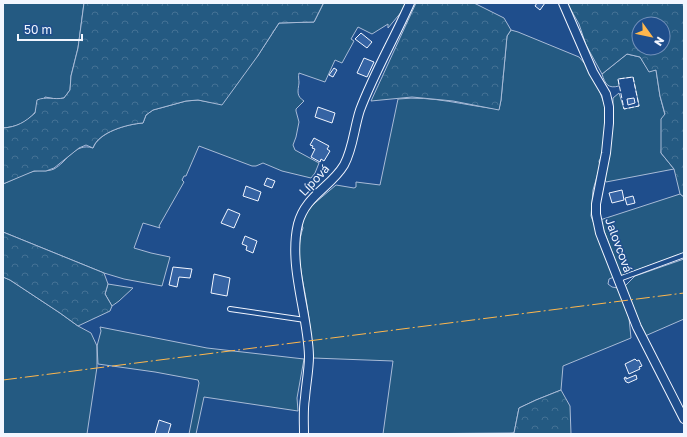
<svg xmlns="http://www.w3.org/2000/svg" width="687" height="437" font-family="'Golos Text',sans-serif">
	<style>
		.grass { fill: #245a82; stroke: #a8bbd7 }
		.forest { fill: url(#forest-crowns); stroke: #a8bbd7; fill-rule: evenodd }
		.building { fill: #3563a3; stroke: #f2f6ff }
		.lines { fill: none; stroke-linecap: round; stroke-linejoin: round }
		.lane-casing { stroke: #f2f6ff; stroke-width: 6 }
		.street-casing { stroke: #f2f6ff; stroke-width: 10 }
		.lane { stroke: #1f4e8c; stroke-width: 4 }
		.street { stroke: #1f4e8c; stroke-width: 8 }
		.fence { stroke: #f2f6ff; stroke-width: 1; stroke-dasharray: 5 2; stroke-linecap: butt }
		.power { stroke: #ffb74d; stroke-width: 1; stroke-dasharray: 14 3 2 3; stroke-linecap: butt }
		.labels { text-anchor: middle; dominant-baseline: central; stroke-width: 3; stroke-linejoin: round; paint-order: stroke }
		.street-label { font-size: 12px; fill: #f2f6ff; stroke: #1f4e8c }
	</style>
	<defs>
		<pattern id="forest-crowns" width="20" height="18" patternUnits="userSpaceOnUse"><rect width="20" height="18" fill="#245a82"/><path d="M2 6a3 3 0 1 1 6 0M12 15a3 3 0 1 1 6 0" fill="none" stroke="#447295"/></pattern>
	</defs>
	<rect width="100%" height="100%" fill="#1f4e8c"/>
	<path class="grass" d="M3,3H84L78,48L71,76L70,90L64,98L56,99L45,97C34,116 26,126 3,128Z
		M322,3H407L403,10L388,28V24L372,34L358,27L351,39L354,41L342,63L335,60L325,82L299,73C298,77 299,79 299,83C298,91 296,96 304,101L296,109V111L299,122L296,137L293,145L295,150L319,163L315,173L311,178L282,171L263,163L256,166H252L199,146L186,176H184L182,180L184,182L159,226L160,228L143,223L134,248L151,253L170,257L162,286L124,279L104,273L3,232V184C13,180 24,173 35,171C42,170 47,172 54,169C67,162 75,142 93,148C99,132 127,124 143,123L146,115L153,110L186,101L198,100L209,102L257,57L279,23L314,22L323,4Z
		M511,30L518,32L579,57L586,65L598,87L605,106L606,124L602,156L599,161L600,166L593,190L591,216L614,277L609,279L608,284L612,287L618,288L629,318L631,338L563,366L561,390L536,400L519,408L514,433L383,434L393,361L313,358C312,338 309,318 306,299C302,276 295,250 303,228L301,223L309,208L336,185L354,188L356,187V182L380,185L398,99C433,95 465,106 499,109L501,100L507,36Z
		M627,54L640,57L649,71L656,70L660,96L665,115L661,153L674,169L606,182L605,179L613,121V98L619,93L624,109L639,106V105L633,77L618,79L619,86C608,89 605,84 602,74Z
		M680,194L684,197V253L621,276L600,220Z
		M684,259V319L645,336L625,286L635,276Z
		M3,277L10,280L60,313L78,326L91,333L97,346L101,331L100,327L207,348L304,359L297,398L298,411L204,397L196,434H189L199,383L198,380L155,372L98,364L97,346V367L87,434H3Z
		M108,284L133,288L119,301L112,306L105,294Z"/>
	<path class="forest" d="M84,3H322L323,4L314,22L279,23L257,57L222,105L198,100L186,101L153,110L146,115L143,123C128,124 98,132 93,148L86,145L79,148L54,168L46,171H34L3,184V128C17,127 25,122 35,113L37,100C46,96 54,100 64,98L70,90L71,76L78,48Z
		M416,3H474L504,18L511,30L507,36L501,100L499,110L453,101L412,97L371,101Z
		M567,3H684V197L680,194L674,169L661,153V119L665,114L660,96L656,70L649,72L640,57L627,54L602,74L586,45L579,24ZM639,24H663V48H639Z
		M3,232L104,273L108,284L105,294L112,306L110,311L78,326L60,313L10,280L3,277Z
		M561,390L570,406L571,434H506L514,433L519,408L536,400Z"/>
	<path class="building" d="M537,3H545L540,10L535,6Z
		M361,33L372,42L367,48L355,39Z
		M364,58L374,62L367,77L357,73Z
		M334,68L337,70L333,77L329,75Z
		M634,98L635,103L628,105L627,99Z
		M318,107L335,113L332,123L315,117Z
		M314,138L329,146L327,149L330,151L324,161L321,159L320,162L311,157L315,149L312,148L313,146L310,145Z
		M267,178L275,181L272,188L264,185Z
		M246,186L261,192L258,201L243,196Z
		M622,190L624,200L612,203L609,193Z
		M633,196L635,203L627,205L625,198Z
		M228,209L240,214L234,228L221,223Z
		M245,236L257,241L253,253L246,250L247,246L242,244Z
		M173,267L192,269L190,278L179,277L177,287L169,285Z
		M214,274L230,278L227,296L211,293Z
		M635,359L637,361L639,360L642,366L639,367L640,369L629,374L625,364Z
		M636,375L637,379L628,383L627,382H626L624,378L626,377V379Z
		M159,420L171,424L168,434H155Z"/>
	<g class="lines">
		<defs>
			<path id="lane" d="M619,279L684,255
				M230,309L305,320"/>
			<path id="street" d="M563,3L593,72L606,94L609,107V123L606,153L596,204V214L600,233L637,327L684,419
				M304,434C304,422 303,410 305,398C306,384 309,370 309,356C308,314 288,265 298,224C305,196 331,187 344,165C353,149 354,128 360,110C374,73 394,39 410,3"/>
		</defs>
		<use href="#lane" class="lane-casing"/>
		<use href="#street" class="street-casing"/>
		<use href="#lane" class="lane"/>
		<use href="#street" class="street"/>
		<path class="fence" d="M633,77L639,106L624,109L618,79Z"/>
		<path class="power" d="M3,380L684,293"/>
	</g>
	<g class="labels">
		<g class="street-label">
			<text transform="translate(314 180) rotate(-47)">Lípová</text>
			<text transform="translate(619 245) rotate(70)">Jalovcová</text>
		</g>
	</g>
	<rect width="687" height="437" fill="none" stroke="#f2f6ff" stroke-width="8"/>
	<g transform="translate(651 36) rotate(123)"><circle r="19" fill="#1f4e8c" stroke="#7391ba"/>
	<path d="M0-3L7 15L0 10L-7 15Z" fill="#ffb74d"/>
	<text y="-6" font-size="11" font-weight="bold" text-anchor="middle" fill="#f2f6ff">N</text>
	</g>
	<path d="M18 34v6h64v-6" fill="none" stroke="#f2f6ff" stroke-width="2"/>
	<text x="24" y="34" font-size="12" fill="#f2f6ff" stroke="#1f4e8c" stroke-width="3" paint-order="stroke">50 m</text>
</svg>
